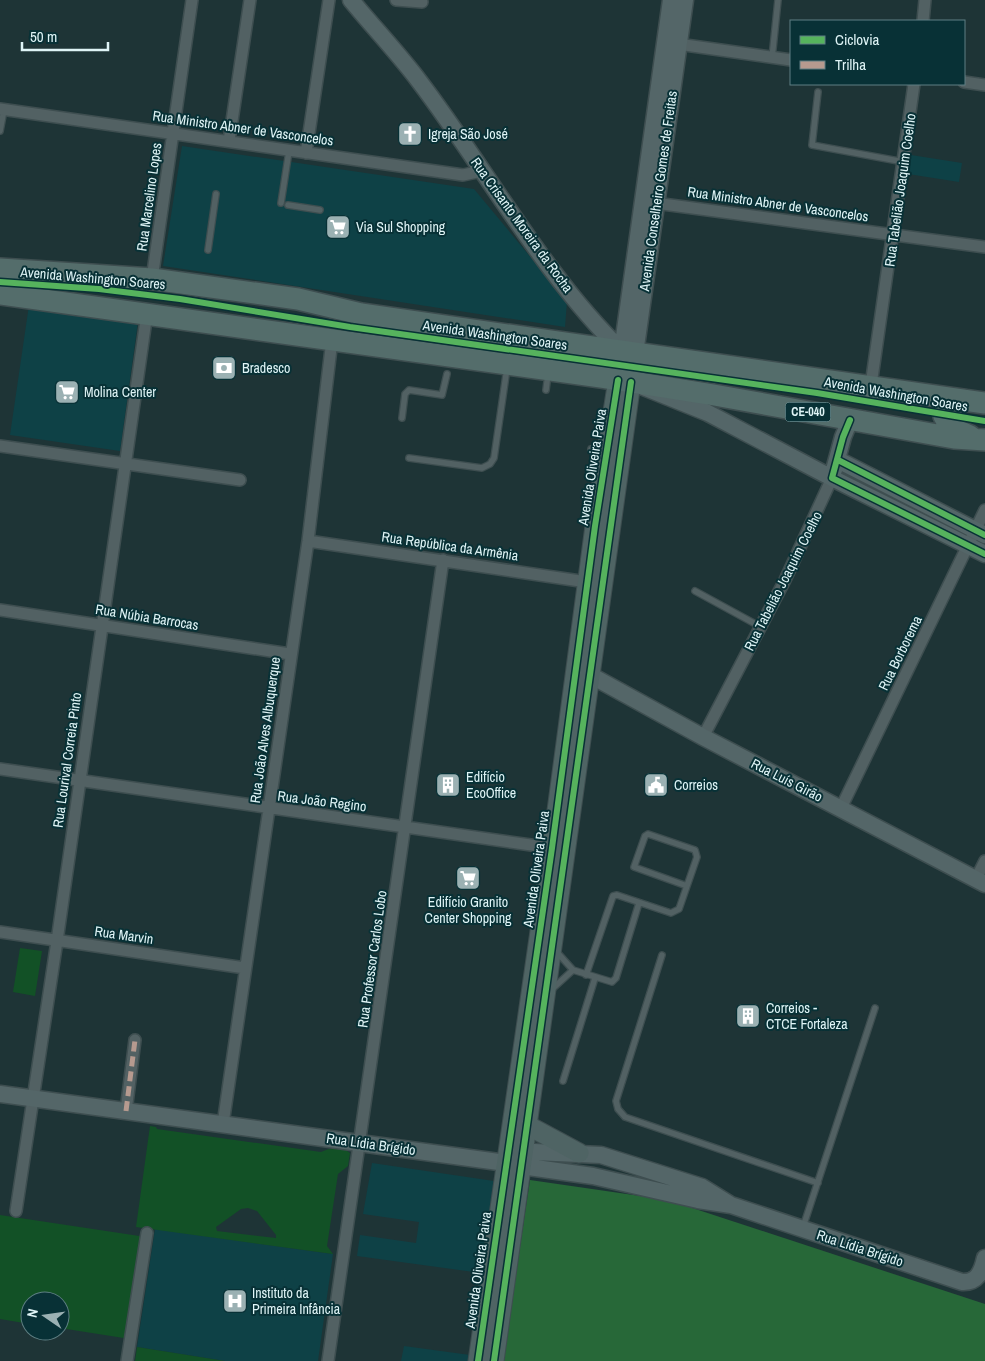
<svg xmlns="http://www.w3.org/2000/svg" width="985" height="1361" font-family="'Archivo Narrow',sans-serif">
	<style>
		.built { fill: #0e4146 }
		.green { fill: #125126; fill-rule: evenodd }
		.forest { fill: #276838 }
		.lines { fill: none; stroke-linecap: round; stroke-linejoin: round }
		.lane-casing { stroke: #3e4e50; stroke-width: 8 }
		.street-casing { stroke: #3e4e50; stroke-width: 14 }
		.secondary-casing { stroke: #3e4e50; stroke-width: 19 }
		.primary-casing { stroke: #3e4e50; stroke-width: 21 }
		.highway-casing { stroke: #3e4e50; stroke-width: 24 }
		.lane { stroke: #526163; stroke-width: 5.5 }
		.street { stroke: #526163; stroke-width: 11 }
		.secondary { stroke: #546668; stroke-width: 16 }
		.primary { stroke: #4f6464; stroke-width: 19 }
		.highway { stroke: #546d6b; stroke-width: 21 }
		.quiet { stroke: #b69a8f; stroke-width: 5; stroke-dasharray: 10 5; stroke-linecap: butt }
		.cycleway-casing { stroke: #083136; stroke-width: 9 }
		.cycleway { stroke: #56b35d; stroke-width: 6 }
		.labels { text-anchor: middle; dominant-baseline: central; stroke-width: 4; stroke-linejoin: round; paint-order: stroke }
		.shield { fill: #083136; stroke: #9ebabc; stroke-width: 1 }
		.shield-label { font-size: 12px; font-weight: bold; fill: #dff4f6 }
		.street-label { font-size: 14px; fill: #dff4f6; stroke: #083136 }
		.poi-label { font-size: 14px; fill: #dff4f6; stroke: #083136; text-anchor: start }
	</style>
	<rect width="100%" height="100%" fill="#1e3436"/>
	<path class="built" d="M182,146L474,189L567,301L565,327L163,266Z
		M911,155L962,163L959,182L908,174Z
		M29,305L138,322L120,451L10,435Z
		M372,1163L494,1181L481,1273L357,1256L360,1235L416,1243L419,1222L363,1214Z
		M155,1229L333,1254L318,1361H225L137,1347Z
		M404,1346L470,1355L469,1361H401Z"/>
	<path class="green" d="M20,948L42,951L35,996L13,992Z
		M150,1126L156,1127L157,1129L321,1152C330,1148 342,1146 350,1153L348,1166L338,1174L327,1246L333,1254L136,1227ZM248,1208L257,1211L276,1235V1238L217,1231L216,1227L241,1209Z
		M0,1215L146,1237L130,1339L60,1328V1301H30V1324L0,1319Z
		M137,1347L225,1361H135Z"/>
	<path class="forest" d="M530,1180L668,1200L985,1304V1361H503Z"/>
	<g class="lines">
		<defs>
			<path id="lane" d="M772,58L778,0
				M818,92L812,145L904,162
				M0,131L4,110
				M281,203L289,151
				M288,205L320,210
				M208,250L216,194
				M546,390L548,374
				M402,418L405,394L409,390L442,395L447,374
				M591,449L604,451
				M409,458L482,468L490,464L494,458L507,368
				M695,591L761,627
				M555,950L573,970L612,982L616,978L639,903
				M662,955L616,1101L618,1109L625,1117L818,1183
				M586,975L613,896L617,895L671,913L679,909L697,857L695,850L648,834L645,836L634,867L687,886
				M551,990L573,970
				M563,1081L595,978
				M803,1227L875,1008"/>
			<path id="street" d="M396,0L422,2
				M923,21L925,0
				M678,44L791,60
				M964,82L985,85
				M0,109L463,175L482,171
				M229,141L250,0
				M306,153L329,0
				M655,203L985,247
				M152,279L192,0
				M871,385L914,84
				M0,446L240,480
				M308,541L587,582
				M0,610L290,654
				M703,737L785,580L832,478
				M0,769L552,848
				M841,808L985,510
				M976,879L985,861
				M0,932L245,968
				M126,1111L135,1040
				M223,1124L308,541L332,340
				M16,1211L57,941L147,313
				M127,1361L147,1233
				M328,1361L443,560"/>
			<path id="secondary" d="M351,0C373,27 398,53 419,81C486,169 544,276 623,352
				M685,0L631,382L708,413L832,478L985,554
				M618,380L671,0
				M838,460L985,535
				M834,470L843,437L850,420
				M590,675L703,737L985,884
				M0,1094L506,1163L534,1152L601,1155L702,1187L731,1205
				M521,1166L593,1176L698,1200L731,1205L962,1282C977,1283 982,1272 985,1258"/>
			<path id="primary" d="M527,1125L579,1153
				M478,1361L552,848L595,526L618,380
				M494,1361L631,382"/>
			<path id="highway" d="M0,269L152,279L298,299L361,314L985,403
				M0,294L601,377L714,395L954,438L985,440
				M964,400L948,407L944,416L950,427L970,436"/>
		</defs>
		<use href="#lane" class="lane-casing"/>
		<use href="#street" class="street-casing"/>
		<use href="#secondary" class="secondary-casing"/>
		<use href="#primary" class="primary-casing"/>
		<use href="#highway" class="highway-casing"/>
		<use href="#lane" class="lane"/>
		<use href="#street" class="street"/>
		<use href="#secondary" class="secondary"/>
		<use href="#primary" class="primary"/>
		<use href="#highway" class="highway"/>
		<path class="quiet" d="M126,1111L135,1040"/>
		<defs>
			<path id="cycleway" d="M0,282L99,289L180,299L350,327L817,393L985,421
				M850,420L843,437L832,478L985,554
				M838,460L985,535
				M478,1361L552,848L595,526L618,380
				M494,1361L631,382"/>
		</defs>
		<use href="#cycleway" class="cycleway-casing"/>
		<use href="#cycleway" class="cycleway"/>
	</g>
	<defs>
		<symbol id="church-square" viewBox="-11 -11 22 22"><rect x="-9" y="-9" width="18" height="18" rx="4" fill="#9bb1b3" stroke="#083136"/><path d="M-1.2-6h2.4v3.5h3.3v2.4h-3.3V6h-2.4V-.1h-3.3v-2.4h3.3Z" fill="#fff"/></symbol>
		<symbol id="supermarket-square" viewBox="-11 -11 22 22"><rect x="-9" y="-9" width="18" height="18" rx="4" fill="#9bb1b3" stroke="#083136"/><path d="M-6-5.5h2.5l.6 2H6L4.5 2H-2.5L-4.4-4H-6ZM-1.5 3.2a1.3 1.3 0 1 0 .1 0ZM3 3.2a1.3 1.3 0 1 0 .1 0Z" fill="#fff"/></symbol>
		<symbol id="bank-square" viewBox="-11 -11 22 22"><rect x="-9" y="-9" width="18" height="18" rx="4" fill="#9bb1b3" stroke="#083136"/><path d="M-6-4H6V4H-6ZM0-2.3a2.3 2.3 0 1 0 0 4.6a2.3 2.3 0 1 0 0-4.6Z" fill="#fff"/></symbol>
		<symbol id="building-square" viewBox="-11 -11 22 22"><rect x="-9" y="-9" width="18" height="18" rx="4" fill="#9bb1b3" stroke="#083136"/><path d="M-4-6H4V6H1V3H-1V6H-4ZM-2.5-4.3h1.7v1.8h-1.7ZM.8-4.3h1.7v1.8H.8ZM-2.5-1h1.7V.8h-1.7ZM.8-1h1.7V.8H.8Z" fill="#fff"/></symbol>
		<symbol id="civic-square" viewBox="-11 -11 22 22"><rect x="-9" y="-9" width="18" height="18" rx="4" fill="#9bb1b3" stroke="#083136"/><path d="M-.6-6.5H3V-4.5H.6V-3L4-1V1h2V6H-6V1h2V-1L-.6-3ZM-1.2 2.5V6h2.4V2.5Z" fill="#fff"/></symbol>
		<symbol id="hospital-square" viewBox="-11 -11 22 22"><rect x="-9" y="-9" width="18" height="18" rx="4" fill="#9bb1b3" stroke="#083136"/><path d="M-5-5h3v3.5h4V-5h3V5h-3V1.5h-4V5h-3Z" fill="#fff"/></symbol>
	</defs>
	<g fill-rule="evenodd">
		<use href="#church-square" x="396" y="120" width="28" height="28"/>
		<use href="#supermarket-square" x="324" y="213" width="28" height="28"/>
		<use href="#bank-square" x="210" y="354" width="28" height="28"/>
		<use href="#supermarket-square" x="53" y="378" width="28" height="28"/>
		<use href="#building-square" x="434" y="771" width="28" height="28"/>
		<use href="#civic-square" x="642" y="771" width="28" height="28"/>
		<use href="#supermarket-square" x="454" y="864" width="28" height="28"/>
		<use href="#building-square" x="734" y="1002" width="28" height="28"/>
		<use href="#hospital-square" x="221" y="1287" width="28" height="28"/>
	</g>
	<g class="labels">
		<rect class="shield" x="785.5" y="402.5" width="45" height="19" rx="4"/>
		<g class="shield-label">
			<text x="808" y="412">CE-040</text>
		</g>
		<g class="street-label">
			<text transform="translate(243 128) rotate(8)">Rua Ministro Abner de Vasconcelos</text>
			<text transform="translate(900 190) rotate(-82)">Rua Tabelião Joaquim Coelho</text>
			<text transform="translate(658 191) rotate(-82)">Avenida Conselheiro Gomes de Freitas</text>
			<text transform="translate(149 197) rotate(-82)">Rua Marcelino Lopes</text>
			<text transform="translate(778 204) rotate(8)">Rua Ministro Abner de Vasconcelos</text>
			<text transform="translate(522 225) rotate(54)">Rua Crisanto Moreira da Rocha</text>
			<text transform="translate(93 278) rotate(5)">Avenida Washington Soares</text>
			<text transform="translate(495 335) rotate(8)">Avenida Washington Soares</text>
			<text transform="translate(896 394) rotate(10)">Avenida Washington Soares</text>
			<text transform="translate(592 467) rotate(-81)">Avenida Oliveira Paiva</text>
			<text transform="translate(450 546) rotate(8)">Rua República da Armênia</text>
			<text transform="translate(783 581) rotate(-63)">Rua Tabelião Joaquim Coelho</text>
			<text transform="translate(147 617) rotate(9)">Rua Núbia Barrocas</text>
			<text transform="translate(900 653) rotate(-64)">Rua Borborema</text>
			<text transform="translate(265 730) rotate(-82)">Rua João Alves Albuquerque</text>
			<text transform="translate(67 760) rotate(-82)">Rua Lourival Correia Pìnto</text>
			<text transform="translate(787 780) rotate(27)">Rua Luís Girão</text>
			<text transform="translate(322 801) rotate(7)">Rua João Regino</text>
			<text transform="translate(536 869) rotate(-82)">Avenida Oliveira Paiva</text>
			<text transform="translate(124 935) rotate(8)">Rua Marvin</text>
			<text transform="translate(372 959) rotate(-82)">Rua Professor Carlos Lobo</text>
			<text transform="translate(371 1144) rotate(8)">Rua Lídia Brígido</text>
			<text transform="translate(860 1248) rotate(18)">Rua Lídia Brígido</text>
			<text transform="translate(478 1270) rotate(-82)">Avenida Oliveira Paiva</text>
		</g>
		<g class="poi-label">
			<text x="428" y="134">Igreja São José</text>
			<text x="356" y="227">Via Sul Shopping</text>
			<text x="242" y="368">Bradesco</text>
			<text x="84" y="392">Molina Center</text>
			<text x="466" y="777">Edifício<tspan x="466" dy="16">EcoOffice</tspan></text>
			<text x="674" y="785">Correios</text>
			<text x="468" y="902" text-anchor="middle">Edifício Granito<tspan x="468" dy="16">Center Shopping</tspan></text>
			<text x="766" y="1008">Correios -<tspan x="766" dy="16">CTCE Fortaleza</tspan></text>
			<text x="252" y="1293">Instituto da<tspan x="252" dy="16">Primeira Infância</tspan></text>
		</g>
	</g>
	<rect x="790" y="20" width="175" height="65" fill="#083136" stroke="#5e7f83"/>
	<rect x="800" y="36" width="25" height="8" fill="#56b35d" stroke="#5e7f83"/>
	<text x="835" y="45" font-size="15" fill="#dff4f6">Ciclovia</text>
	<rect x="800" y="61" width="25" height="8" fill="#b69a8f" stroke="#5e7f83"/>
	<text x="835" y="70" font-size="15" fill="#dff4f6">Trilha</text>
	<g transform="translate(45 1316) rotate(283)"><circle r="24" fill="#083136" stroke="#5e7f83"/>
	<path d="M0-4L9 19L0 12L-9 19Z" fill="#9bb1b3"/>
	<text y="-8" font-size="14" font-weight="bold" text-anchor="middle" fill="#dff4f6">N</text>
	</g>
	<path d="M22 42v8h86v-8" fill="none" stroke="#dff4f6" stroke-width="2.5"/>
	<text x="30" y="42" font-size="15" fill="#dff4f6" stroke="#083136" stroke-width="4" paint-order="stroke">50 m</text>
</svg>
